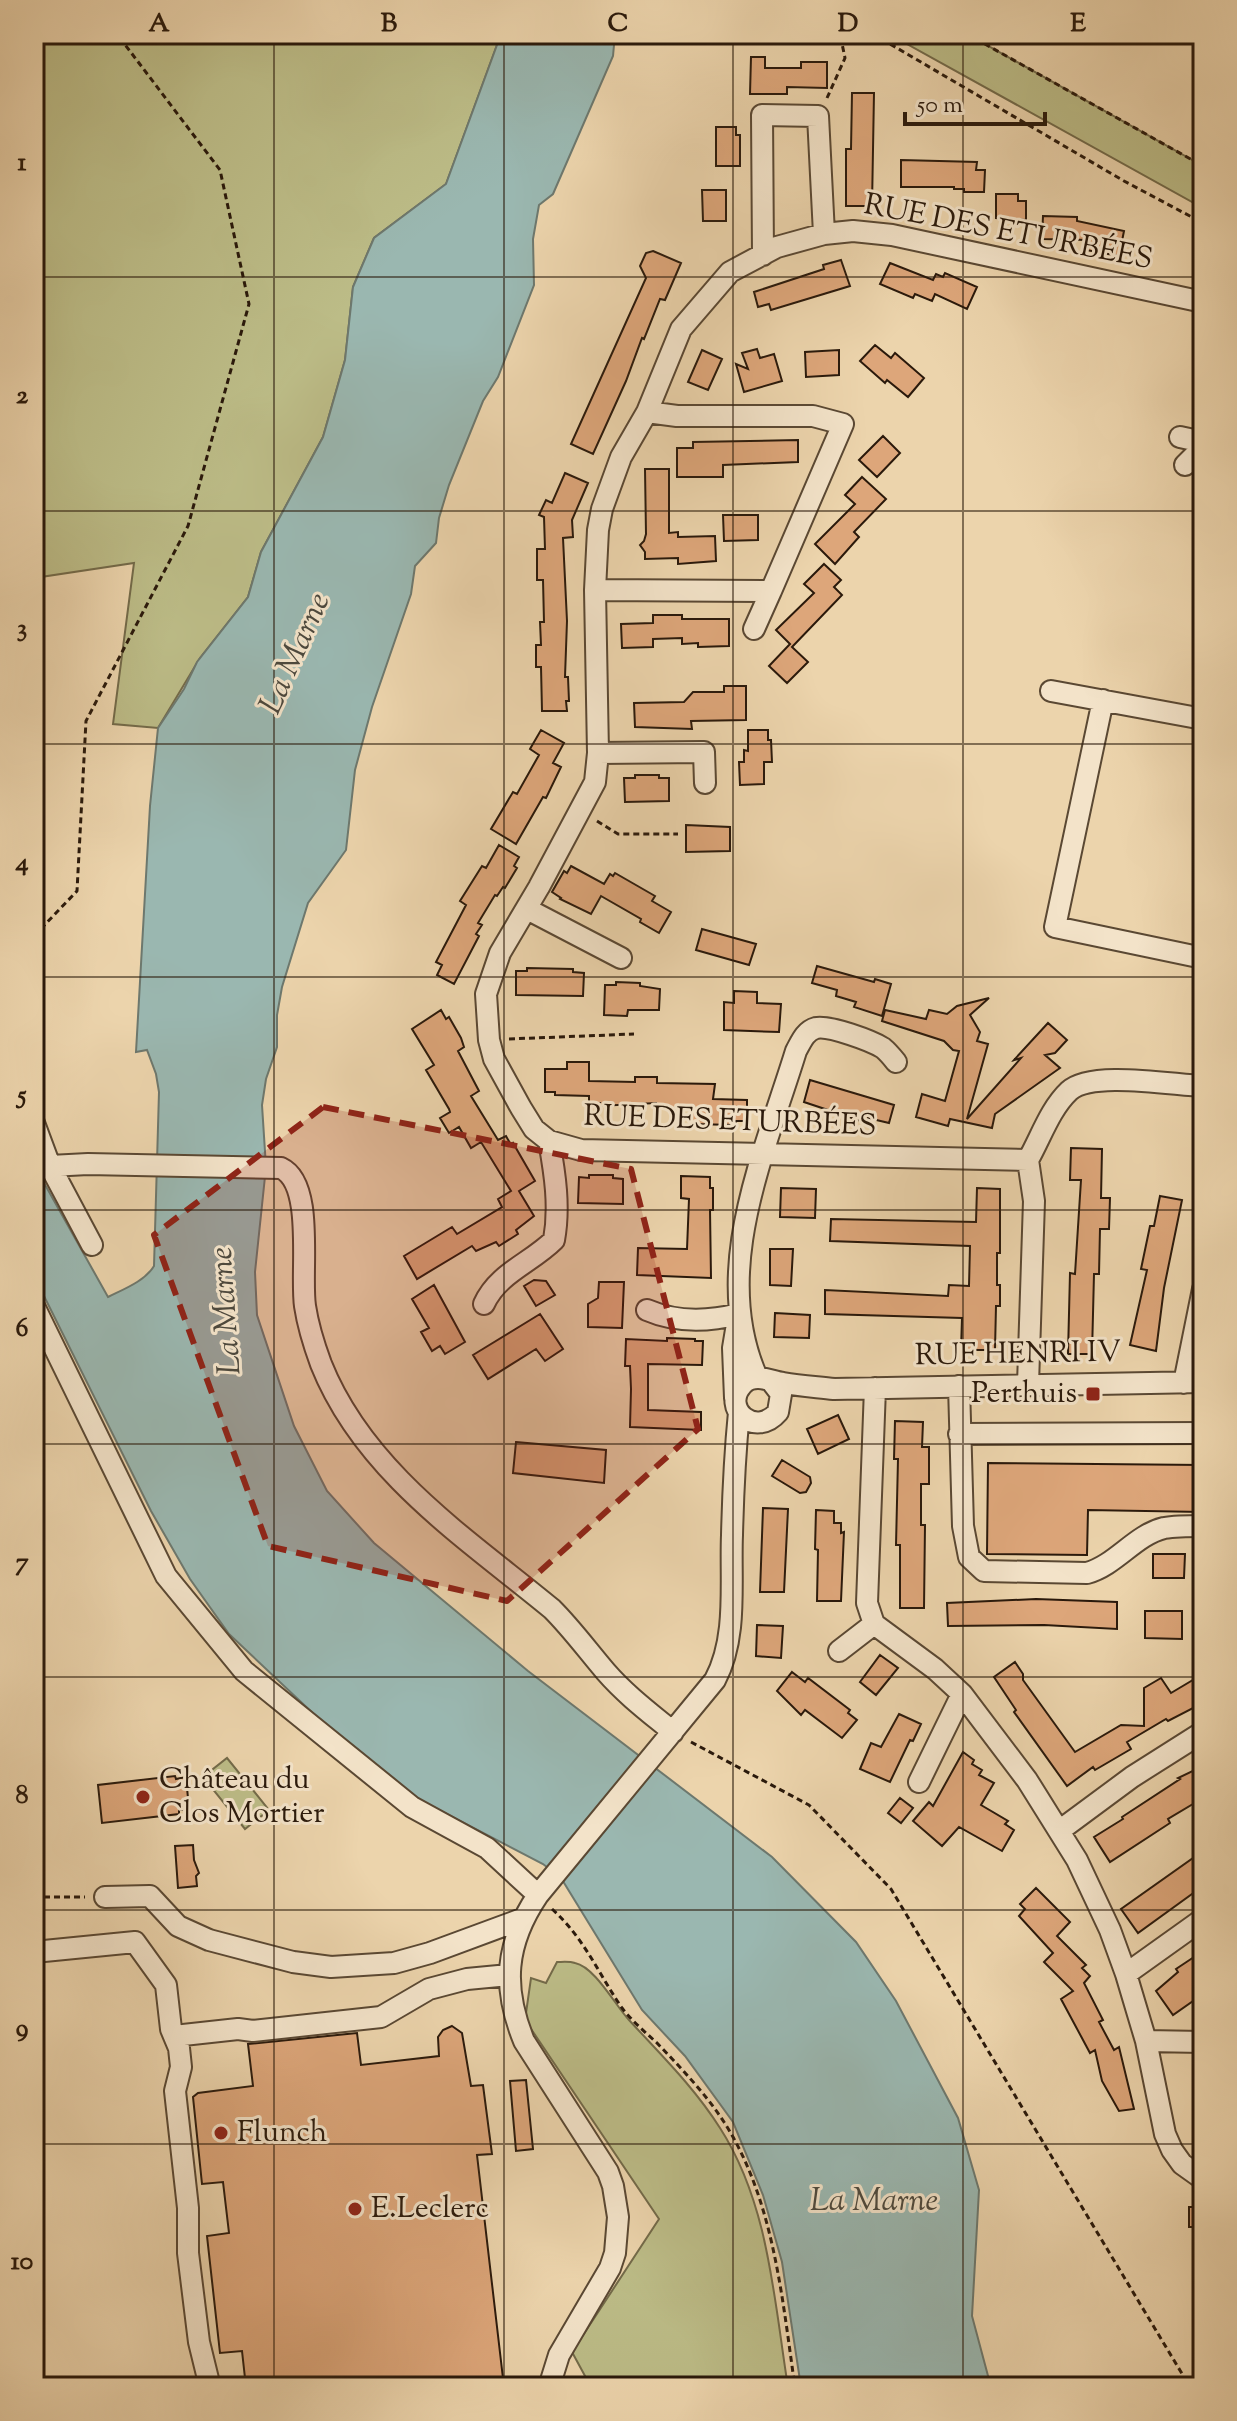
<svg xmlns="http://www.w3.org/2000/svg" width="1237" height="2421" font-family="'Sorts Mill Goudy',serif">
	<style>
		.green { fill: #bcbc87; stroke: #736a49; stroke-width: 2 }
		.water { fill: #9ab7b0; stroke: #6d786e; stroke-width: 2 }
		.building { fill: #dda67a; stroke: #2a190b; stroke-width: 2 }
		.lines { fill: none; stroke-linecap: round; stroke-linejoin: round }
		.minor-casing { stroke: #5a4833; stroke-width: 24 }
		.path { stroke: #2a190b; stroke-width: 3; stroke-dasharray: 6 4; stroke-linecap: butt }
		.minor { stroke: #f3e3c9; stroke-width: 20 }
		.marked { fill: #8f2418; fill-opacity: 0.2; stroke: #8f2418; stroke-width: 6; stroke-dasharray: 16 10; stroke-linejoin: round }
		.grid { fill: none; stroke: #2a190b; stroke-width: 2; stroke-opacity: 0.55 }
		.poi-dot { fill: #8f2418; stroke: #f3e3c9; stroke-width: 3 }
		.labels { text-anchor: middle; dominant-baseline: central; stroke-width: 6; stroke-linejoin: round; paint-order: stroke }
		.street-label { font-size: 30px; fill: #2a190b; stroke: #f3e3c9 }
		.poi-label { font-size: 30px; fill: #2a190b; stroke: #f3e3c9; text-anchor: start }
		.water-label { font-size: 32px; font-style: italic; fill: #4c483d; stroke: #f3e3c9 }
		.neatline { fill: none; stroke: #2a190b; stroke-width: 3 }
		.grid-label { font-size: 26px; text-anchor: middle; font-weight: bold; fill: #2a190b }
	</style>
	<rect width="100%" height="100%" fill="#ecd4ac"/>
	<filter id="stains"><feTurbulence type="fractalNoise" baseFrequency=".0025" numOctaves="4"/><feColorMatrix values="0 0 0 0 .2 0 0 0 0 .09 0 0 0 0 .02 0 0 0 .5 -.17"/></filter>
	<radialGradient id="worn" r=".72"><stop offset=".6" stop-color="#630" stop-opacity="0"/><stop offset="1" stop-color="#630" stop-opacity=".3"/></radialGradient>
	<path class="green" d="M34,34H501L446,184L374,238L353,287L345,360L323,437L261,552L248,597L200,658L158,728L113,724L134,563L34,578Z
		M889,34H967L1203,166V208Z
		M227,1758L269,1810L245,1829L203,1777Z
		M557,1962C562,1962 569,1961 575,1963C595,1967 615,2005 629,2020C661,2055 694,2087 720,2128C769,2204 774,2300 788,2387H591L572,2352L659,2219L525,2020L531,1978L546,1983Z"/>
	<path class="water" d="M501,34H615L613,56L553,194L539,205L533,239L534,285L498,377L483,401L449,485L439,518L436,543L415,566L411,594L372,707L355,770L346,850L308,903L282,987L277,1015V1047L266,1079L262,1105L266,1167L255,1272L257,1315L294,1426L327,1491L374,1543L528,1671L772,1857L856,1942L896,2001L958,2118L979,2190L972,2316L991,2387H801L782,2262L763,2195L733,2122L685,2056L642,2010L561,1878L543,1864L412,1796L318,1718L229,1634L190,1579L151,1511L34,1276V1165L108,1297C124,1289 145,1281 154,1266L159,1092L156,1074L147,1050L136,1052L150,806L158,728L184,689L197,662L248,597L261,552L323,437L345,360L353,287L374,238L446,184Z"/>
	<path class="building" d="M751,57H765V68H801V62H827V88L787,87V94H750Z
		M852,93H874L872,206H846V149H851Z
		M716,127H736V135H740V166H716Z
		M901,160L977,162L976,170H985L984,192H964V189H954V187H901Z
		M702,190H726V221H703Z
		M996,194H1018V201H1026V220L996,218Z
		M1043,216L1077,217V221L1124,231L1119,256L1086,250L1089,240L1042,239Z
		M653,251L681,263L665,300L660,299L644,339L642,338L626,381L593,454L571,444L646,278L640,266L646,253Z
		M841,260L850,286L771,310L769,304L758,307L754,292L824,269L823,265Z
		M890,263L933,280L936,274L943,277L945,273L977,287L967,309L935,294L932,301L915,294L913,298L880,284Z
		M875,345L891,358L895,353L924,378L908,397L887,380L885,383L860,361Z
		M757,349L760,358L774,354L782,381L744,392L736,364L748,369L742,353Z
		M702,350L722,359L708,390L688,382Z
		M839,350V375L806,377L805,352Z
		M883,436L900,453L877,477L859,460Z
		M798,440V462L723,465V477H677V448H693V442Z
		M645,469H669V533L678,532V537L715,536L716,561L678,564V558L645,559V552L640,545L644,541L646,534Z
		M565,473L588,483L572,520L573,537L563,538L567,621L565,677H568L569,701H566L567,711H542L541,667H536V645H541L540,622H544L543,580H537V549H545L544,517L539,515L546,500L552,503Z
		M862,477L886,499L854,532L859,537L835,564L815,544L855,504L845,495Z
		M723,515H758V540L724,541Z
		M824,564L841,580L834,587L842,595L792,647L808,662L787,683L769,666L790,644L776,630L814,593L804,584Z
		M653,615H682V619H729V646L698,647V643L682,644V638L653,639V647L622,648L621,624L653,623Z
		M724,686H746V720L691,721L692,729L635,727L634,703L684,702L693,692H724Z
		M541,730L564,743L553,763L561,767L546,798L543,797L516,844L491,829L513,792L517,794L539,755L530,749Z
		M748,730H768V740H771L772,762H764V784L740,785L739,762H744V750L748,751Z
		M635,775H659V778H669V801L625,802L624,778H635Z
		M686,825L730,827V851L686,852Z
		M499,845L519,857L514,866L517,868L505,888L503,887L497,896L495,895L478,923L482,925L476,934L479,936L454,984L437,975L442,965L436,962L466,905L460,901L482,866L486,868Z
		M571,866L604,884L610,874L613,876L615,873L655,896L652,901L671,912L659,933L640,922L641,919L601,896L591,914L560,899L561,898L552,892L564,871L567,873Z
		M702,929L756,944L749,965L696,950Z
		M817,966L874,982L875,979L891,984L882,1016L854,1007L856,1002L836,996L837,990L812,983Z
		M527,968L573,969V972L584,973L583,996L516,995V971H527Z
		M616,982L640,983V986L660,989L659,1010H628L627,1016L604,1015L605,985H616Z
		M734,991L757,992V1003L781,1004L779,1032L724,1030V1002L734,1003Z
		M989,998L970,1015L980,1032L977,1041L988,1044L967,1119L1021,1058L1014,1060L1048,1023L1067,1040L1055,1053L1045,1055L1060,1068L995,1114L992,1128L950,1119L948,1126L916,1117L922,1094L945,1101L959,1051L953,1050L944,1041L882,1021L885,1010L926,1019L929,1010L947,1014L957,1006Z
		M441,1010L446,1019L449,1017L461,1038L464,1047L458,1051L479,1091L471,1096L498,1140L506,1136L511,1145L513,1143L535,1181L519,1191L534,1216L516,1230L518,1234L499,1246L496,1242L476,1251L472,1246L417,1279L404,1256L452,1227L457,1234L502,1207L498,1199L511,1191L481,1142L471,1148L459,1127L449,1133L440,1118L450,1112L449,1109L426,1070L434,1065L412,1029Z
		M567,1062H589V1081L635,1082V1077H657V1083L715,1084L713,1099L747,1100V1121H736V1125L690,1124V1109H667V1106H656V1103L599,1106L600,1103H589V1096L555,1095V1092H545V1069H567Z
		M810,1080L894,1105L889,1123L868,1118L867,1123L804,1102Z
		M1071,1148L1102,1149L1101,1198H1110L1109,1229H1100L1099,1274H1094L1092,1354H1068L1070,1273L1075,1274L1081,1180H1070Z
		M589,1175H613V1178L623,1179V1204L578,1203L579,1177L589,1178Z
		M681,1176L710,1177V1188H713V1210H710L711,1278L637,1275L638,1248L687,1249L689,1199L681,1198Z
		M781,1188L816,1189L815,1218L780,1217Z
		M977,1188L1000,1189V1253H997V1285H1000V1306H996L995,1350H961L962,1318L825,1314V1290L948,1296L949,1285L969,1286L970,1246L830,1241L831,1219L976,1222Z
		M1160,1196L1182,1200L1164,1288L1156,1351L1130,1345L1147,1270L1141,1269L1150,1226H1154Z
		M770,1249H793L791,1286L770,1285Z
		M534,1280L546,1281L555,1295L536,1306L524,1286Z
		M599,1282H624L622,1328L588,1327V1304L598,1298Z
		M434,1285L465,1342L445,1354L440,1346L432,1351L421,1332L429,1328L412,1299Z
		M775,1313L810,1315L809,1338L774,1337Z
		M540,1314L563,1349L545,1361L536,1349L488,1379L473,1355Z
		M667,1338L695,1339V1341H703L702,1365L648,1364V1410L701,1412V1430L630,1427L631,1389L630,1366H625L626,1339L667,1341Z
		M838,1415L849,1439L818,1454L807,1429Z
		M895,1421L923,1422L922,1447H929V1484H921V1525H925L924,1608H900V1545H896L898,1459H894Z
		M516,1442L606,1450L604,1483L513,1473Z
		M782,1460L810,1477L811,1483L806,1492L800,1493L772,1476Z
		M988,1463L1203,1465V1512L1088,1510L1087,1555L987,1554Z
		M763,1508L788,1509L784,1592H760Z
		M816,1510L834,1511V1523H841V1533L844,1532L841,1601H817L818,1550L815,1549Z
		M1153,1554H1185L1184,1578H1153Z
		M1036,1599L1117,1602V1629L1044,1625L948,1626L947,1603Z
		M1145,1611H1182V1639L1145,1638Z
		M757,1625L783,1626L781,1658L756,1656Z
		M880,1655L898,1668L876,1695L860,1682Z
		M1015,1662L1023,1674V1680L1075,1752L1121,1725L1144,1726V1688L1161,1678L1171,1693L1203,1674V1703L1168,1721L1166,1719L1127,1742L1131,1749L1095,1770L1093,1767L1067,1786L1014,1712L1016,1710L994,1677Z
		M792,1672L805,1682L808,1678L850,1710L848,1713L857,1720L842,1738L805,1710L801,1715L777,1691Z
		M899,1714L921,1724L913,1741L910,1740L890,1782L860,1769L871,1743L881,1747Z
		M963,1752L974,1760L972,1764L982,1770L979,1775L994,1783L981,1805L1008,1821L1005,1824L1014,1830L1002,1851L959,1827L942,1846L913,1821L929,1802L933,1806Z
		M1203,1766V1798L1168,1819L1170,1823L1110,1862L1094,1837L1123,1819L1122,1817L1180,1779L1178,1778Z
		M175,1776L176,1779L186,1777L189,1809L179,1810V1814L102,1823L98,1785Z
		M900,1798L913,1808L901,1823L888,1813Z
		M193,1845L194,1860L199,1873L196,1876L197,1886L178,1888L175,1846Z
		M1203,1851V1886L1138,1933L1121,1909Z
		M1036,1888L1070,1922L1057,1936L1086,1965L1082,1968L1090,1976L1084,1983L1103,2020L1099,2022L1114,2050L1119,2047L1134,2109L1119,2111L1102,2081L1095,2050L1090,2053L1061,1999L1073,1991L1044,1962L1053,1953L1019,1916L1025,1909L1020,1904Z
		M1203,1951V1994L1173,2015L1156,1991L1178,1972L1176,1969Z
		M452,2026L462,2033L471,2086L483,2085L492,2154L477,2155L504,2387H246L242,2351L220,2353L207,2236L229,2233L223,2182L202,2184L193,2097L198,2093L253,2086L248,2044L357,2033L361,2065L439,2056L438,2037L443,2030Z
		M526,2080L533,2149L516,2151L510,2081Z
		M1189,2207H1203V2227H1189Z"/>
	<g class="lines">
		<defs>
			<path id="minor" d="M763,255L762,115L818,116L824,234
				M1180,437L1203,442
				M1185,465L1203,447
				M595,590L771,591L843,424L813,416H677L647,412
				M754,629L771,591
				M1051,691L1203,719
				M1103,700L1055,927L1203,958
				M598,753L704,752L705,783
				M527,909L621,958
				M34,1123L50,1166L88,1164L281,1168C315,1184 300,1272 305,1306C308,1326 314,1345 321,1364C364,1472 466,1538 552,1609C572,1629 588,1651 606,1672C626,1695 650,1713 673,1732
				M1028,1160L581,1150L549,1141L534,1129L521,1108L494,1059L489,1040L486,994L500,953L539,887L595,782L598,753L595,590L598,530L602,509L621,457L647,412L681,329L730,272L777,247L824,234L853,231L892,235L1203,302
				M1028,1160C1041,1137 1050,1109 1069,1091C1091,1070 1173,1085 1203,1086
				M50,1166L92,1245
				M484,1304C498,1273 531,1263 554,1240C560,1207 555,1174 549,1141
				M34,1306L166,1576L244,1671L412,1807L487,1848L538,1895
				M647,1310C677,1323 707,1322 739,1314
				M757,1377C710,1271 764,1155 796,1051C801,1042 805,1031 816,1028C829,1025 872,1041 883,1048C888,1052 892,1057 896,1062
				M771,1381L781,1394L778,1412C755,1439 721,1408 742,1385C746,1380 752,1378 758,1378C766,1378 775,1382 783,1383C800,1386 817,1387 834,1389L1203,1382
				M1184,1383L1203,1289
				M1028,1384L1034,1201L1028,1160
				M959,1386L963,1526L969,1557L984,1571L1087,1573C1116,1565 1135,1535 1164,1528C1176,1526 1191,1526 1203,1526
				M875,1388L867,1603L874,1624L935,1669L962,1694L1027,1780L1077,1860L1110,1930L1126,1974L1146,2041L1165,2134L1172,2150L1182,2164L1203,2179
				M735,1398L733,1348L736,1330
				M959,1434L1203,1433
				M839,1651L874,1624
				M919,1782L962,1694
				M1059,1831L1132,1777L1203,1732
				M105,1897L150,1896L178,1926L209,1940L293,1962L331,1967L394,1963L430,1953L522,1919
				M34,1952L135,1942L166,1985L171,2029L179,2048L181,2067L175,2091L188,2208V2253L199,2342L210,2387
				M1126,1974L1203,1919
				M174,2036L238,2029L253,2031L381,2017L429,1989L467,1979L509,1975
				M1146,2041L1203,2042
				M549,2387L559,2355L610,2268L615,2253L618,2217L613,2186L608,2172L524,2041C502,1987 505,1944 538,1895L715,1680C738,1637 730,1582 732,1535C733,1494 735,1453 739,1412"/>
		</defs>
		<use href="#minor" class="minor-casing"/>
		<path class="path" d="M873,34L1124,181L1203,223
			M967,34L1203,166
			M827,98L845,58L840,34
			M597,821L618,834H678
			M34,936L77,891L86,721L188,526L249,304L220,170L117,34
			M509,1039L634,1034
			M691,1742L809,1805L891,1889L1190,2387
			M34,1897H85
			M552,1909C585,1939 598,1973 622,2008C632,2021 645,2032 657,2043C681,2068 705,2093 724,2122C774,2200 782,2298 795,2387"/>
		<use href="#minor" class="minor"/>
	</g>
	<path class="marked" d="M323,1107L631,1169L698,1429L507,1601L268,1546L154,1235Z"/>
	<path class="grid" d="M274,34V2387M504,34V2387M733,34V2387M963,34V2387M34,277H1203M34,511H1203M34,744H1203M34,977H1203M34,1210H1203M34,1444H1203M34,1677H1203M34,1910H1203M34,2144H1203"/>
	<g class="poi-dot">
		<rect x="1085" y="1386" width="16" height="16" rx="4"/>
		<circle cx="143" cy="1797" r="8"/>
		<circle cx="221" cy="2133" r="8"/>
		<circle cx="355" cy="2209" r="8"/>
	</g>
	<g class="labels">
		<g class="street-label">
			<text transform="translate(1008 233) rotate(11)">RUE DES ETURBÉES</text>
			<text transform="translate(730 1122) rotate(2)">RUE DES ETURBÉES</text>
			<text transform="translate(1018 1355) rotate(-1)">RUE HENRI IV</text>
		</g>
		<g class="poi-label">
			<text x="1077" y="1394" text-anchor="end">Perthuis</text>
			<text x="159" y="1780">Château du<tspan x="159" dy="34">Clos Mortier</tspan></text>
			<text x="237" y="2133">Flunch</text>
			<text x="371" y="2209">E.Leclerc</text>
		</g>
		<g class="water-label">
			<text transform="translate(296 654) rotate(-66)">La Marne</text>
			<text transform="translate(227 1311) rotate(-94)">La Marne</text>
			<text x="874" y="2202">La Marne</text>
		</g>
	</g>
	<rect width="1237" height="2421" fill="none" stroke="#ecd4ac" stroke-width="88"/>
	<path d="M905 112v12h140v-12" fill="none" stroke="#2a190b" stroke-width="4"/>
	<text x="917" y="112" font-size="24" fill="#2a190b" stroke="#f3e3c9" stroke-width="6" paint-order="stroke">50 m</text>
	<rect x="44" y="44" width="1149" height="2333" class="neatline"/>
	<g class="grid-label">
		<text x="159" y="31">A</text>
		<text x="389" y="31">B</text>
		<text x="618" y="31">C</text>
		<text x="848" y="31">D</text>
		<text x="1078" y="31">E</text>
		<text x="22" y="170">1</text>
		<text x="22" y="403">2</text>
		<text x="22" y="636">3</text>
		<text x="22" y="870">4</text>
		<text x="22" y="1103">5</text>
		<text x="22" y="1336">6</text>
		<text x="22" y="1570">7</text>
		<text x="22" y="1803">8</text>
		<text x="22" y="2036">9</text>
		<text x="22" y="2269">10</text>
	</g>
	<rect width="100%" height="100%" filter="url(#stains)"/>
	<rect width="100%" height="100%" fill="url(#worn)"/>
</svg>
